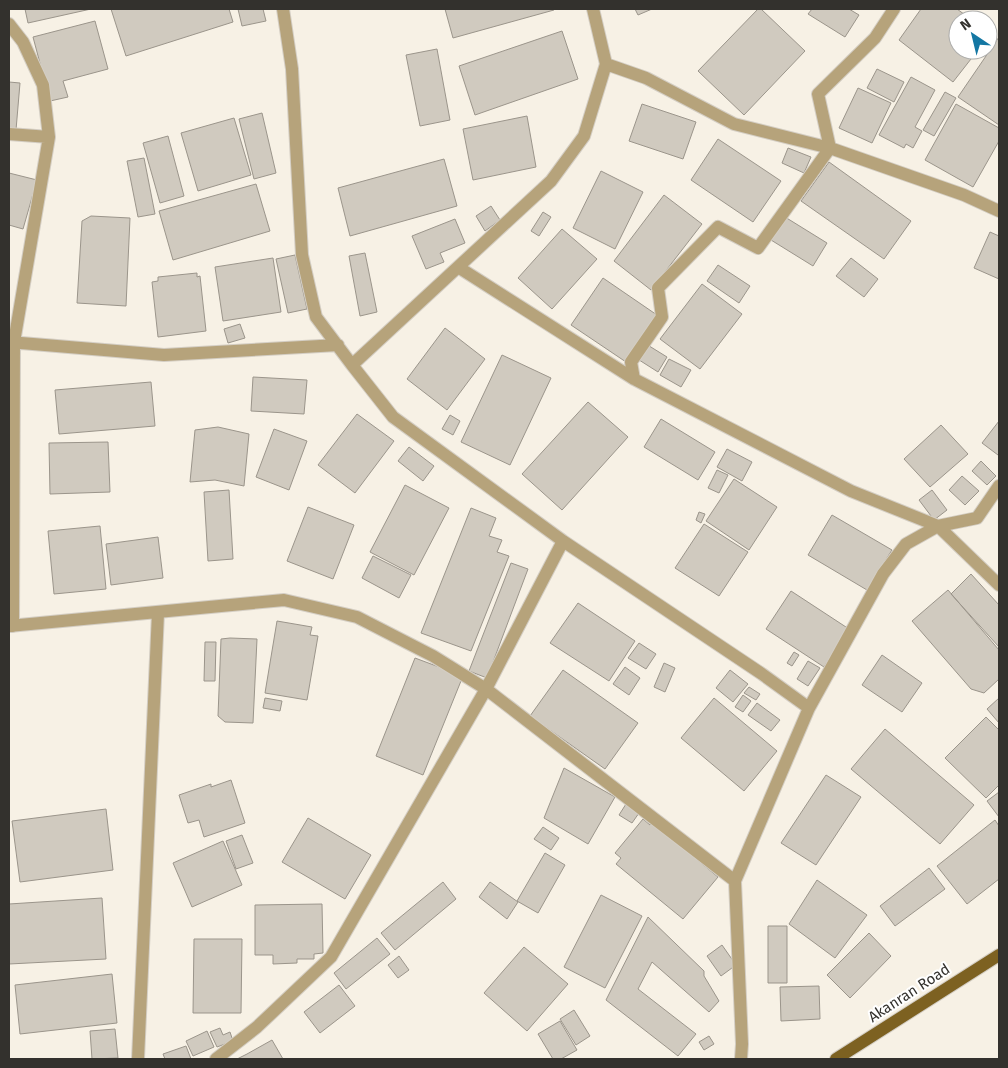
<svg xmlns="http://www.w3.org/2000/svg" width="1008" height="1068" font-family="'Fira Sans',sans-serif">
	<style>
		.building { fill: #d0cabf; stroke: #9b958b }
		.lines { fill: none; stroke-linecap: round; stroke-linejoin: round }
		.minor-casing { stroke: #d4cec4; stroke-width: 14 }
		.major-casing { stroke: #d4cec4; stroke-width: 14 }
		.minor { stroke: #b6a37b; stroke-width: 12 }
		.major { stroke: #7d6121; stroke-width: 12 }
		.labels { text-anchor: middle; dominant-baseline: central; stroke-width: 4; stroke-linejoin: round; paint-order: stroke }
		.street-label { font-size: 15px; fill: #33312d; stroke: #fff }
	</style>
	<rect width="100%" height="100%" fill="#f7f1e5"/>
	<path class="building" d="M25,9H91L28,23Z
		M111,9H229L233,22L126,56Z
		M238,9H263L266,21L242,26Z
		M445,9H553L554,10L453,38Z
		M635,9H652L638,15Z
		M758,9H761L805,51L744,115L698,71Z
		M812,9H849L859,15L845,37L808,14Z
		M921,9H957L972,20H958V50H978L953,82L899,40Z
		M95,21L108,69L63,81L68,97L50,101L33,37Z
		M562,31L578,79L475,115L459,66Z
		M999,37V125L958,97Z
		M437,49L450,120L420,126L406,55Z
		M877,69L904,82L894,102L867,88Z
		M911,77L935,90L915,127L922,131L913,148L906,144L904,148L879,135Z
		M9,82L20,83L16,130L9,129Z
		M858,88L891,103L872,143L839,128Z
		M945,92L956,98L934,136L923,130Z
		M642,104L696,122L683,159L629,141Z
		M956,104L999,128V141L973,187L925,160Z
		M262,113L276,173L254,179L239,119Z
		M527,116L536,167L473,180L463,129Z
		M234,118L251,175L198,191L181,133Z
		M168,136L184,196L160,203L143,143Z
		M718,139L781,181L753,222L691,180Z
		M788,148L811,157L804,173L782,163Z
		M144,158L155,214L138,217L127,161Z
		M444,159L457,206L350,236L338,188Z
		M829,162L911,221L884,259L801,201Z
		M601,171L643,192L615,249L573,228Z
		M9,173L37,180L23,229L9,225Z
		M256,184L270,231L173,260L159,211Z
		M664,195L702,224L651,290L614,261Z
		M491,206L500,220L485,231L476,216Z
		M543,212L551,217L539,236L531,231Z
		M91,216L130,218L126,306L77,303L82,221Z
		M785,217L827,243L813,266L771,240Z
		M455,219L465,243L440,253L444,262L426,269L412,236Z
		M562,229L597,259L552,309L518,278Z
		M990,232L999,236V279L974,268Z
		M365,253L377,312L360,316L349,256Z
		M295,255L307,309L288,313L276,259Z
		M273,258L281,312L223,321L215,267Z
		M851,258L878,279L864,297L836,276Z
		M718,265L750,286L739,303L707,281Z
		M197,273V277L200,276L206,331L158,337L152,282L158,281V277Z
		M603,278L657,315L626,362L571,325Z
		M702,284L742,314L700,369L660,339Z
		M240,324L245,338L228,343L224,329Z
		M445,328L485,359L447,410L407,379Z
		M646,344L667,357L658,372L636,358Z
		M502,355L551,378L510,465L461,442Z
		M669,359L691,370L681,387L660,375Z
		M253,377L307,380L304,414L251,411Z
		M151,382L155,426L59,434L55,390Z
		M588,402L628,437L562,510L522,474Z
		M357,414L394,441L355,493L318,465Z
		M450,415L460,421L453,435L442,429Z
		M661,419L715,452L698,480L644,447Z
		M999,421V453L998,455L982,443Z
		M941,425L968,454L930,487L904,459Z
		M218,427L249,434L244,486L215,480L190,482L195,430Z
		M274,429L307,441L289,490L256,477Z
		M108,442L110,492L50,494L49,443Z
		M409,447L434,466L423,481L398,461Z
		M727,449L752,462L742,481L717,467Z
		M981,461L996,476L987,485L972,471Z
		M717,470L728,475L719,493L708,488Z
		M962,476L979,491L965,505L949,490Z
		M734,479L777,507L749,550L706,521Z
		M405,485L449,508L414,575L370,552Z
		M229,490L233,559L208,561L204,492Z
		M932,490L947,510L934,520L919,500Z
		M308,507L354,525L333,579L287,561Z
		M471,508L496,518L489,536L502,540L497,552L509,556L471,651L421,633Z
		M699,512L705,514L701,523L696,520Z
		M832,515L892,550L867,590L808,555Z
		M704,524L748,552L719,596L675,568Z
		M100,526L106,589L54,594L48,531Z
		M158,537L163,578L111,585L106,544Z
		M373,556L411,575L399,598L362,578Z
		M511,563L528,569L487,678L469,671Z
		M971,574L999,605V647L951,594Z
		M948,590L999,650V679L984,693L971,689L912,621Z
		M791,591L849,629L824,667L766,629Z
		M578,603L635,641L609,681L550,643Z
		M277,621L312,627L310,635L318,636L307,700L265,693Z
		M230,638L257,639L253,723L225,722L218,716L221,639Z
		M205,642H216L215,681H204Z
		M639,643L656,654L646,669L628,658Z
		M794,652L799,655L792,666L787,663Z
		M882,655L922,683L902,712L862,685Z
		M415,658L463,676L423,775L376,756Z
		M808,661L820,668L808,686L797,679Z
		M664,663L675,668L665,692L654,687Z
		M625,667L640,678L629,695L613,684Z
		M563,670L638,723L605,769L530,716Z
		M730,670L748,684L733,702L716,688Z
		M749,687L760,694L756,700L744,693Z
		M743,695L751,701L743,712L735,707Z
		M265,698L282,701L280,711L263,708Z
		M714,698L777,751L744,791L681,738Z
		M999,698V723L987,709Z
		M757,703L780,720L771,731L748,715Z
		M986,717L999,730V785L986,798L945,758Z
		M885,729L974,805L940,844L851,769Z
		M564,768L615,797L588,844L544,818Z
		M826,775L861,797L816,865L781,843Z
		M231,780L245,823L204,837L199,820L188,823L179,795L211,784V787Z
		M999,792V817L987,801Z
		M626,804L639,813L632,823L619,815Z
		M106,809L113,870L20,882L12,821Z
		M308,818L371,855L345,899L282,862Z
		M643,819L650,825L652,822L718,877L683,919L616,864L621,858L615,853Z
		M995,820L999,826V879L967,904L937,866Z
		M543,827L559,838L551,850L534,839Z
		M242,835L253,863L236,869L226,841Z
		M223,841L242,885L192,907L173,863Z
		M545,853L565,865L538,913L517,901Z
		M929,868L945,889L895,926L880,906Z
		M817,880L867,915L835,958L789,924Z
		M443,882L456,899L395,950L381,933Z
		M490,882L518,902L507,919L479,897Z
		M601,895L642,916L605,988L564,967Z
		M102,898L106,959L9,964V904Z
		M322,904L323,953L314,954V959H297V963L273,964V955H255V905Z
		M648,917L704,971V976L719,1001L709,1012L652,962L638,989L696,1034L678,1056L606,1000Z
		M768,926H787V983H768Z
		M869,933L891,956L850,998L827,975Z
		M377,938L390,954L346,989L334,973Z
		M194,939H242L241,1013H193Z
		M722,945L736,965L721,976L707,956Z
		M524,947L568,984L527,1031L484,993Z
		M399,956L409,970L398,978L388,965Z
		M112,974L117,1023L20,1034L15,985Z
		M339,985L355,1006L320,1033L304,1012Z
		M819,986L820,1019L781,1021L780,987Z
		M574,1010L590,1036L576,1045L560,1019Z
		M560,1021L577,1050L561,1059H553L538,1034Z
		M220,1028L223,1035L230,1032L233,1041L217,1047L210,1032Z
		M115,1029L118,1058L92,1059L90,1031Z
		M207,1031L214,1047L193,1056L186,1041Z
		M709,1036L714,1044L704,1050L699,1042Z
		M272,1040L283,1059H237L247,1054Z
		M186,1046L191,1059H165L163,1054Z"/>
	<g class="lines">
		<defs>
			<path id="minor" d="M283,9L292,69L302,255L316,317L352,365L393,417L563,541L762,674L809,708
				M9,24L23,42L43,85L49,137L14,342L13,626
				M606,64L646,78L734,124L830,148L964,195L999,211
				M9,134L49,137
				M458,267L634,379L851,491L938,526L999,585
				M9,342L164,355L338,345
				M352,365L551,181L584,136L606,64L593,9
				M634,379L631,362L662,317L658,288L718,227L758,248L830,148L818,94L875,38L894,9
				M9,626L284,600L357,617L433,656L486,689L735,881
				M138,1059L158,613
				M216,1059L257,1027L331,957L486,689L563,541
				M741,1059L742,1044L735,881L809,708L883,574L906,544L938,526L977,518L999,486"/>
			<path id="major" d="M836,1059L999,955"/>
		</defs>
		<use href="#minor" class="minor-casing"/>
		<use href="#major" class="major-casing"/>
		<use href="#minor" class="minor"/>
		<use href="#major" class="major"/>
	</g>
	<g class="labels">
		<g class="street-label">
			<text transform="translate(909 993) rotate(-33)">Akanran Road</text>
		</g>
	</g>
	<rect width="1008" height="1068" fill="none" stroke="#33312d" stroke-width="20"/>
	<g transform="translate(973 35) rotate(325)"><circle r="24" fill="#ffffff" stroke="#adadab"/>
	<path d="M0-4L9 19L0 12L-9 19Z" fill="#1477a3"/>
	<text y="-8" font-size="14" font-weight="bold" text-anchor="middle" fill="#33312d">N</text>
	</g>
</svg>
